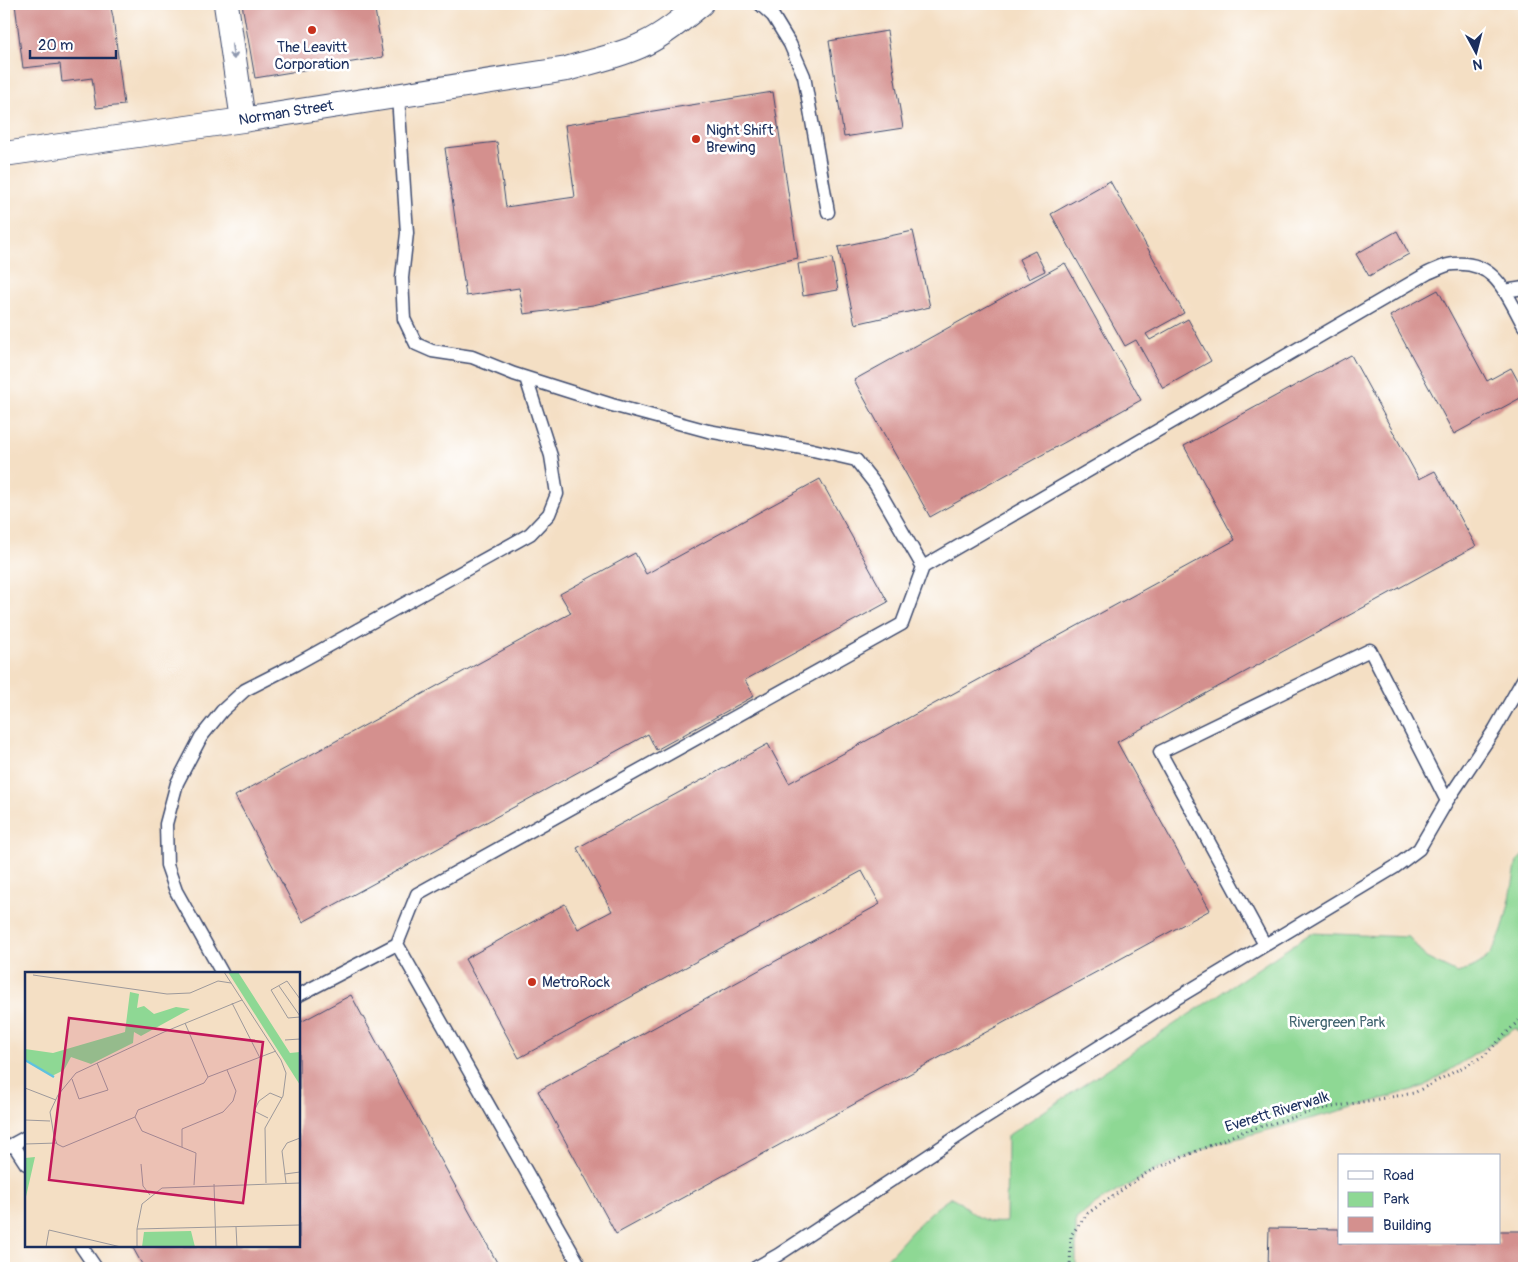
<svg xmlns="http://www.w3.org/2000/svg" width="1528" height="1272" font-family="Pangolin,sans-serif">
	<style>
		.green { fill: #8ed894; stroke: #548479 }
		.building { fill: #d4908e }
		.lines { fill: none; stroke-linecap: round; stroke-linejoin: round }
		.service-casing { stroke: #3c496d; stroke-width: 15 }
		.minor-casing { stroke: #3c496d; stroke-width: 26 }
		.path { stroke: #3c496d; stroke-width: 3; stroke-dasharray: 1 4; stroke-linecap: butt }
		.service { stroke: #fff; stroke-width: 12 }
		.minor { stroke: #fff; stroke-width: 24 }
		.oneway { stroke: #8d97ae }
		.poi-dot { fill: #c8321e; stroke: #fff; stroke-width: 2 }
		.labels { text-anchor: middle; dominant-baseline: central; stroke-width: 5; stroke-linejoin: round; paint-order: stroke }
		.poi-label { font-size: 15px; fill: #1b2f5e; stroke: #fff; text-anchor: start }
		.street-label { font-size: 15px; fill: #1b2f5e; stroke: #fff }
		.park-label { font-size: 15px; fill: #3e626e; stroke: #fff }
		.inset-river { fill: none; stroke: #5fc2de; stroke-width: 2.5 }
		.inset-road { fill: none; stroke: #9d999b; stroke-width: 1 }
		.view { fill: #c2185b; fill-opacity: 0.15; stroke: #c2185b; stroke-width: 2.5 }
		.inset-edge { fill: none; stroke: #1b2f5e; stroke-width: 2.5 }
	</style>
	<rect width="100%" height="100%" fill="#fff"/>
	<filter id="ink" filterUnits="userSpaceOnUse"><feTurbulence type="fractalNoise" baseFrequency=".02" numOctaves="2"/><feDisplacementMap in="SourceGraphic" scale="10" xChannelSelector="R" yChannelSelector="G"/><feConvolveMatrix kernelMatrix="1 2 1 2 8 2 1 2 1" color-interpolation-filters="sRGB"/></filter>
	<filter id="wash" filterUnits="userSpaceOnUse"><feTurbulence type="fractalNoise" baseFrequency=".0096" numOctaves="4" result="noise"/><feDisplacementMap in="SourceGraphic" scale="20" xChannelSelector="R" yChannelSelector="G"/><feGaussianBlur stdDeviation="1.12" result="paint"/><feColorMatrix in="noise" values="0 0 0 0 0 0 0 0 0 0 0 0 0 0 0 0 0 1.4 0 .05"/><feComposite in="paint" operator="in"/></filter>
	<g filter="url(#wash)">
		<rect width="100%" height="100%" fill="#f4dfc4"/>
		<path class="green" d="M1524,854V1031L1520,1034L1516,1028L1425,1086L1362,1105L1216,1144L1154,1171L1100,1201L1076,1219V1268H873C887,1260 894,1251 905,1239C918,1224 935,1207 952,1197C972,1210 979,1225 1006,1222L1007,1136L1311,933L1409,937L1426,958L1457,973C1470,969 1482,964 1490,954C1506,934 1512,886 1517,861Z"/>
		<g id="blocks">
			<path class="building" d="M15,4H110L113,17L124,105L96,108L92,78L62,82L60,64L23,68Z
				M242,4H374L383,57L255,78Z
				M541,4H557V5L541,7Z
				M887,31L903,128L844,137L829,41Z
				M773,92L798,258L593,305L524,314L519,288L466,296L445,148L497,142L506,207L575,197L565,125Z
				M1110,181L1184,313L1146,334L1150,340L1188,319L1211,361L1163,388L1136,340L1125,346L1051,214Z
				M913,231L930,307L855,324L838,247Z
				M1397,231L1409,254L1369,276L1356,254Z
				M1035,251L1045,271L1029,279L1019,259Z
				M832,258L838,290L803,296L798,264Z
				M1065,263L1141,400L930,517L854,380Z
				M1438,290L1487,381L1511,368L1524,392V396L1454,434L1390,316Z
				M1351,355L1419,479L1435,471L1476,546L1117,742L1210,910L616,1234L538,1091L880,904L862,871L519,1058L465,959L565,904L578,929L612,911L577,848L768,744L789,783L1235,540L1184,446Z
				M820,479L888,602L745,680L754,696L656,750L648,734L303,922L235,796L571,613L560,594L635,553L646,574Z
				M351,995L500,1268H144L132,1246H299V1023Z
				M1269,1228L1339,1229V1243H1499V1231H1524V1268H1268Z"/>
		</g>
	</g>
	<g filter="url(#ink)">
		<use href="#blocks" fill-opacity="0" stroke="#3c496d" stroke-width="1"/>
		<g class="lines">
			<defs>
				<path id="service" d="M760,4L773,16L790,44L804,76L828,212
					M398,96L407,233L402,278L404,319L416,344L432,351L472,357L514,374L612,405L708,431L813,450L856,460L875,484L923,567L1428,273C1436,270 1446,264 1454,264C1496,260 1507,296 1524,326
					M1504,291L1524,288
					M397,944L417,894L902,624L923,567
					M1265,945L1160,752L1370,650L1447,801
					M222,973L176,891L167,865L166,824L177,783L201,737L222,711L245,690L296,664L530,534L549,514L557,494L551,456L526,378
					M299,995L397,944L581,1268
					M13,1144L26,1164
					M4,1149L26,1137
					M81,1246L96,1268
					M755,1268L778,1255L981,1121L1177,998L1395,867L1419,849L1447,801L1495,729L1524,678"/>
				<path id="minor" d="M226,4L243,120
					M4,154L243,120L567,69C592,61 620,56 644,44C665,34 684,18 701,4"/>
			</defs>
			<use href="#service" class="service-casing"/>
			<use href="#minor" class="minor-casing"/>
			<path class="path" d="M1070,1268L1071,1235L1088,1213L1148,1172L1239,1133L1321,1109L1414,1093L1484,1056L1524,1015"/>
			<use href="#service" class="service"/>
			<use href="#minor" class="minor"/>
		</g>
		<defs><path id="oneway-shaft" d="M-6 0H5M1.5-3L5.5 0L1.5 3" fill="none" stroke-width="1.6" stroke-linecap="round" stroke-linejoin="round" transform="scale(1.25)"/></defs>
		<use class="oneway" href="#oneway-shaft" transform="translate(233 52) rotate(82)"/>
	</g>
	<g class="poi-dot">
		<circle cx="312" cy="30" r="5"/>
		<circle cx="696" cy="139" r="5"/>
		<circle cx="532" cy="982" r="5"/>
	</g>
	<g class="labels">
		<g class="poi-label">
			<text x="312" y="47" text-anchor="middle">The Leavitt<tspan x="312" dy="17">Corporation</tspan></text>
			<text x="706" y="130">Night Shift<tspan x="706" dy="17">Brewing</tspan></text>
			<text x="542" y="982">MetroRock</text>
		</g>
		<g class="street-label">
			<text transform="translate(286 113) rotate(-9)">Norman Street</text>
			<text transform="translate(1277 1112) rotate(-17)">Everett Riverwalk</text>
		</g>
		<g class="park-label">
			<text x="1337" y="1022">Rivergreen Park</text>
		</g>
	</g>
	<g transform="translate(25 972)">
		<rect width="275" height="275" fill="#f4dfc4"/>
		<path d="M203,0H213L265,81L275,80V113ZM105,20L114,22L112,36L119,34L129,42L151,35L165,37L116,64L109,60L108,71L66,92L46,85L39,98L27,104L0,87V77L28,81L100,60ZM10,185L0,229V186ZM166,259L170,275H117L119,260Z" fill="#8ed894"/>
		<path class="inset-river" d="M0,88L29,105"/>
		<path class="inset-road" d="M199,0L256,88L261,101L258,124L240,156L241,211M8,3L142,22L165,21L193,9L206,11M254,14L275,44M275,27L262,9L246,18L263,46L275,45M207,31L235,86M160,51L183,105L251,79M260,68L275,67M47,107L54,127L83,118L72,91M0,116L31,128M110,145L113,138L179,111L183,105M243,146L229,139L234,129L245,121L257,126M0,148L25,149M0,172L32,171M157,175V157L198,140L208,129L211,119L202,98M116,192L118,214L125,223M260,202L275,200M261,211L257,179L262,171L275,166M189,212L191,275M169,213L171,181L117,159L110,145L38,175L32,172L29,164L25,140L33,123L51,101L139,60L217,28M211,255L212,275M112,257L117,232L137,216L275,211M21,275L24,258L96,275M112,275V257L275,253"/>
		<path class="view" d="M44,46L238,70L218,231L24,208Z"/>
		<rect width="275" height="275" class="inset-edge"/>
	</g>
	<rect width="1528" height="1272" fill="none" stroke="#fff" stroke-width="20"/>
	<rect x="1338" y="1154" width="162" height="90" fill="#ffffff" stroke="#a4acbf"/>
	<rect x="1348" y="1171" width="25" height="8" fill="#ffffff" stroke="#a4acbf"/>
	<text x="1383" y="1180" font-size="15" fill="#1b2f5e">Road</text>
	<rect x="1348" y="1192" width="25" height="15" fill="#8ed894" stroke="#a4acbf"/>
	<text x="1383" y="1204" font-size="15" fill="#1b2f5e">Park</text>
	<rect x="1348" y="1217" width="25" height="15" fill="#d4908e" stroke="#a4acbf"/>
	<text x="1383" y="1230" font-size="15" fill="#1b2f5e">Building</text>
	<g transform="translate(1476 52) rotate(173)" stroke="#ffffff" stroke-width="4" paint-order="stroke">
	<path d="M0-4L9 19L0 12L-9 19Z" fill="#1b2f5e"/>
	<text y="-8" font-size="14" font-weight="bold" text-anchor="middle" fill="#1b2f5e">N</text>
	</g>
	<path d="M30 50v8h86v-8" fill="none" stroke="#1b2f5e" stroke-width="2.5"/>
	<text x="38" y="50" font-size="15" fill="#1b2f5e" stroke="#ffffff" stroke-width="4" paint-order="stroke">20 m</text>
</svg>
